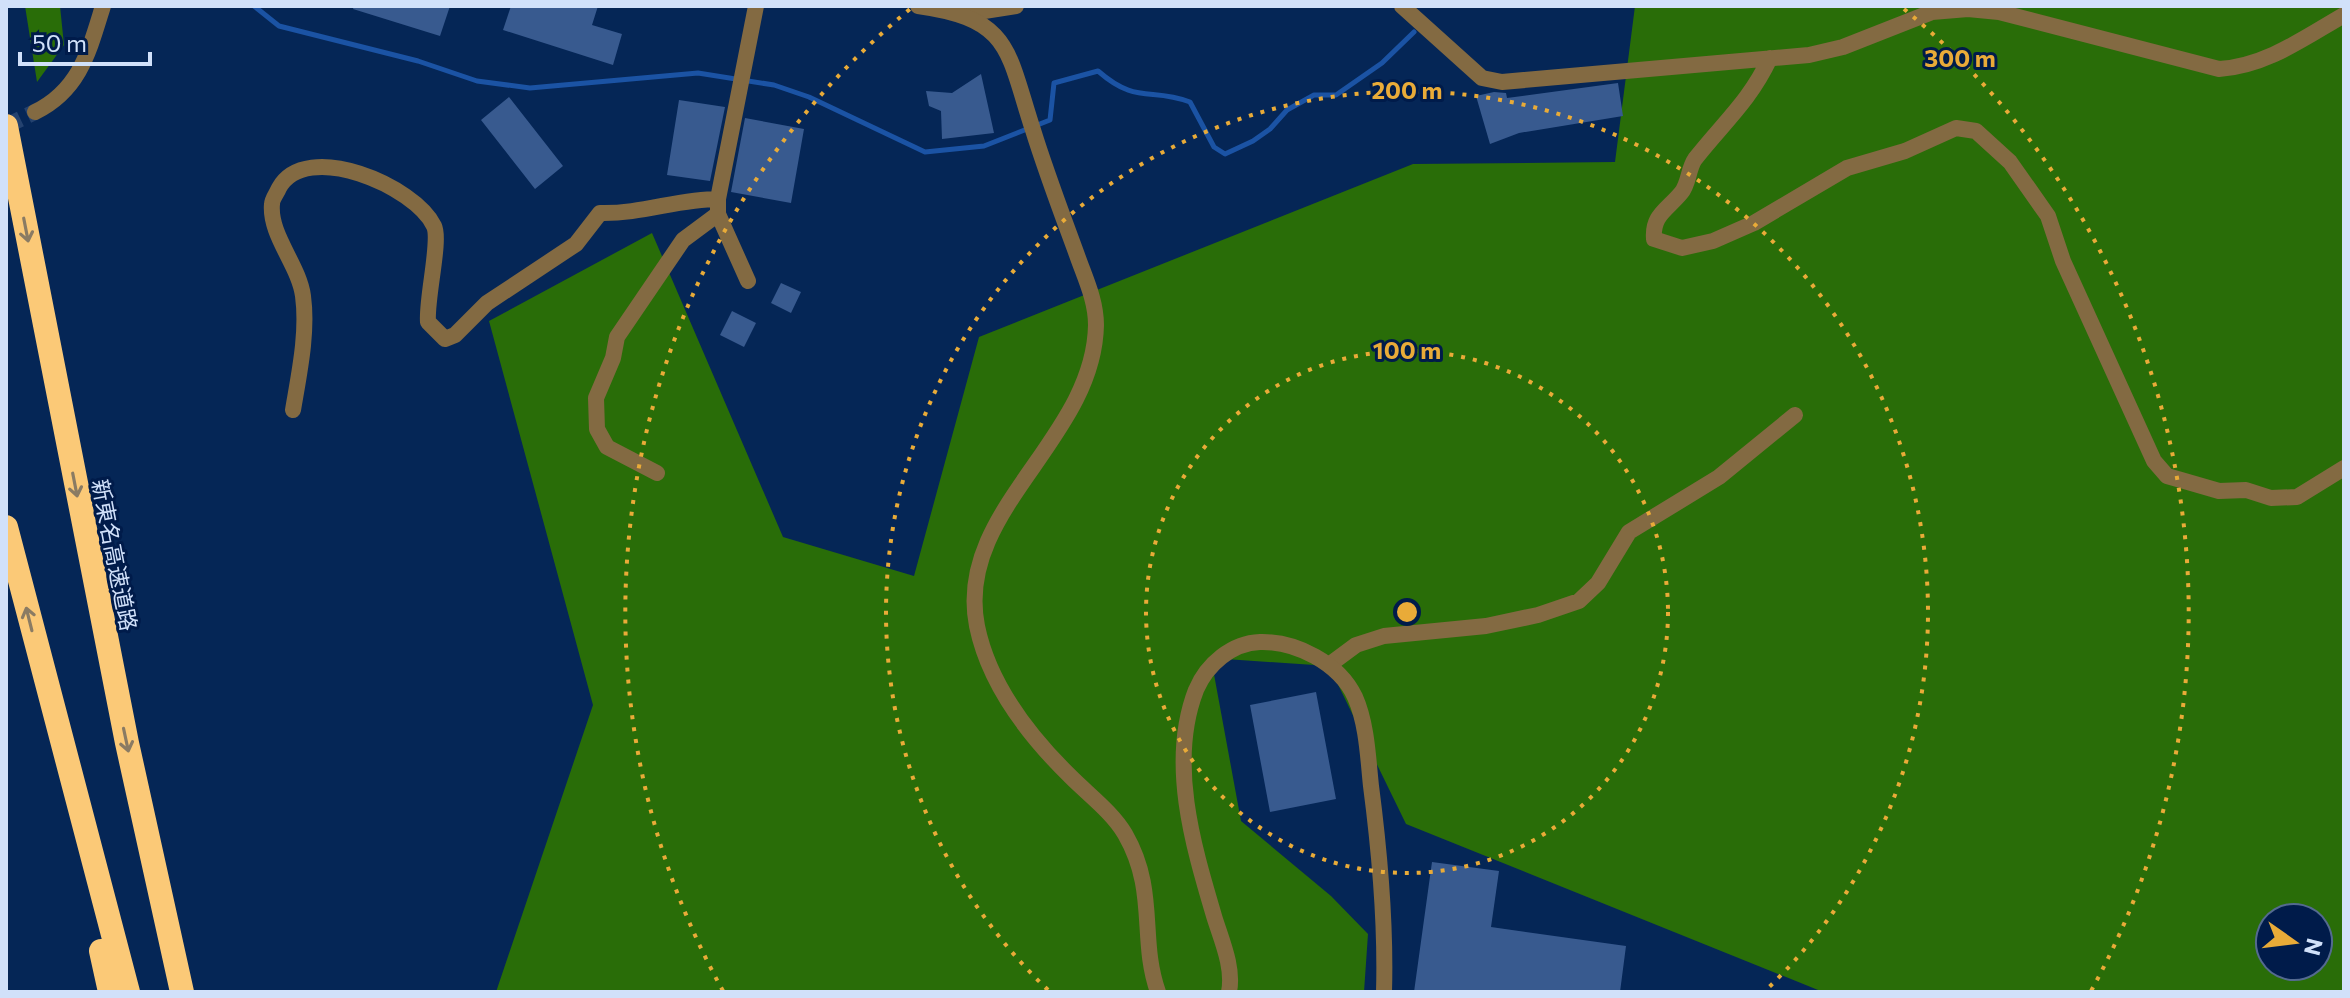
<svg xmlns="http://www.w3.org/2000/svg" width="2350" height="998" font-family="Commissioner,'Noto Sans JP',sans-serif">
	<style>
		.forest { fill: #296d08; fill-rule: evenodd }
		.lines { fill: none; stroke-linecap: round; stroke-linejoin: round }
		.stream { stroke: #1b53a4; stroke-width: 5 }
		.building { fill: #385a8f }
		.minor-tunnel { stroke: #24426f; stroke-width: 16; stroke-dasharray: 16 8; stroke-linecap: butt }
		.minor { stroke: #836a42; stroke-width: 16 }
		.tertiary { stroke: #836a42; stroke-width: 16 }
		.motorway { stroke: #fbc977; stroke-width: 24 }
		.oneway { stroke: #8a7b63 }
		.ring { fill: none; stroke: #e9ab38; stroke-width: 4; stroke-dasharray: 4 8 }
		.labels { text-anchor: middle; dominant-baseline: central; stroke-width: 6; stroke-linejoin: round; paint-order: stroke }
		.street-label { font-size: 22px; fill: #d1e1fa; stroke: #001b4a }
		.centre { fill: #e9ab38; stroke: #001b4a; stroke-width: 4 }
		.ring-label { font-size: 24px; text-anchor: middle; font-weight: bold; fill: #e9ab38; stroke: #001b4a; stroke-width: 6; stroke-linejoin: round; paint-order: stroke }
	</style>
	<rect width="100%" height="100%" fill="#052656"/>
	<path class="forest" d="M25,6H60L64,45L37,82Z
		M1635,6H2344V992H1823L1406,824L1329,666L1211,658L1241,821L1331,896L1368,934L1364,992H496L593,705L489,321L652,233L783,537L914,576L979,337L1413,164L1615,162ZM2270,918H2318V966H2270Z"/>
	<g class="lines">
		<path class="stream" d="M254,6L279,26L418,61L477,81L530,88L698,73L774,85L809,97L925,152L984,146L1050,120L1054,83L1098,71C1137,105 1150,87 1190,102L1214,147L1225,154L1253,141L1270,129L1287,110L1314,95H1336L1382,63L1414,32"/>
	</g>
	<path class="building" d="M354,6H450L440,36L353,9Z
		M511,6H598L592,25L622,34L613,65L503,30Z
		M981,74L994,133L942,139L941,111L929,106L926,91L952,93Z
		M1618,83L1623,116L1519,133L1490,144L1476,96L1494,92L1506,93L1507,98Z
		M509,97L563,166L535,189L481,120Z
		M679,100L725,107L710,181L667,175Z
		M745,118L804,129L791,203L731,192Z
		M781,283L801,292L791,313L771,303Z
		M732,311L756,323L744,347L720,335Z
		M1316,692L1336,799L1270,812L1250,705Z
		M1432,862L1499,871L1491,927L1626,946L1620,992H1414Z"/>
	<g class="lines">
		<path class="minor-tunnel" d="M6,126L35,112"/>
		<path class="minor" d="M1402,6L1482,78L1502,82L1809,55L1843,47L1932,12L1968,9L1999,12L2219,69C2266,66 2304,38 2344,15
			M965,14L1016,6
			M1770,58C1749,102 1724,122 1695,159C1688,169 1689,184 1681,193C1667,210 1652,215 1654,239L1682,248L1713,241L1754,223L1847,168L1905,151L1956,128L1976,131L2010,162L2048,216L2063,261L2154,461L2167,476L2181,480L2219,491L2246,490L2271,498L2297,497L2344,468
			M35,112C80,90 89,51 103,6
			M748,281L718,214V199L756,6
			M293,410C299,374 308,333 303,296C299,265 269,235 272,204C272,199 277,193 279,188C306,139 415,186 434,226C441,240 426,299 428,322L445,339L455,335L487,303L576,244L600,213C642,214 678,199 718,199
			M657,473L607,447L597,429L596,398L613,358L617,337L683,240L718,214
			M1329,665L1356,645L1384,636L1486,626L1538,615L1579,601L1598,583L1629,532L1719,477L1795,415"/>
		<path class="tertiary" d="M918,6C1012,19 1007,51 1033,130C1046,172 1062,214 1077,255C1085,278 1096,300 1096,325C1094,440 954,511 977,626C989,685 1030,737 1071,777C1089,795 1113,813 1125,834C1158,891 1139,939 1158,992
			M1229,992C1234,967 1221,939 1214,916C1193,845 1168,762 1196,690C1207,664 1232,643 1260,642C1296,641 1339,663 1355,697C1367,724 1368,758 1371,786C1380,855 1386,923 1384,992"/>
		<path class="motorway" d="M6,126L127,743L182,992
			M6,527L128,992
			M101,951L110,992"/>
	</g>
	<defs><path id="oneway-shaft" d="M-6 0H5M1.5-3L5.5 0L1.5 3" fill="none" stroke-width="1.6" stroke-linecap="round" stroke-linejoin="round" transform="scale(2)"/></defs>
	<g class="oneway">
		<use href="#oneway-shaft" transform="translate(26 230) rotate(79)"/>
		<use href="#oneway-shaft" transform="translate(75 485) rotate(79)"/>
		<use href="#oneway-shaft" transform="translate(29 619) rotate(-104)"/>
		<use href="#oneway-shaft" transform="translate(126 740) rotate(78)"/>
	</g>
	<g class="ring">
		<circle cx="1407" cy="612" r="261"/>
		<path d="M1048 990A521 521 0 1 1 1766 990"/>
		<path d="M723 991A782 782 0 0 1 910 9M1904 9A782 782 0 0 1 2091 991"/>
	</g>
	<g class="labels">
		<g class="street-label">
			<text transform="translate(115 555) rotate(79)">新東名高速道路</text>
		</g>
	</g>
	<circle cx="1407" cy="612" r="12" class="centre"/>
	<g class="ring-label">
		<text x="1960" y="67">300 m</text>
		<text x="1407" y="99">200 m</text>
		<text x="1407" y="359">100 m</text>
	</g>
	<rect width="2350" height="998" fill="none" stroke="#d1e1fa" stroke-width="16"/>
	<g transform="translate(2294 942) rotate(104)"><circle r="38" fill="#001b4a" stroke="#546a90" stroke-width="2"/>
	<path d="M0-6L14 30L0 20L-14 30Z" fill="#e9ab38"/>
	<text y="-12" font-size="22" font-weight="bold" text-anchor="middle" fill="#d1e1fa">N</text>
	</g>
	<path d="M20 52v12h130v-12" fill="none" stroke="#d1e1fa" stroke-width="4"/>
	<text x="32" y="52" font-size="24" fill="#d1e1fa" stroke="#001b4a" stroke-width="6" paint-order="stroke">50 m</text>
</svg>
